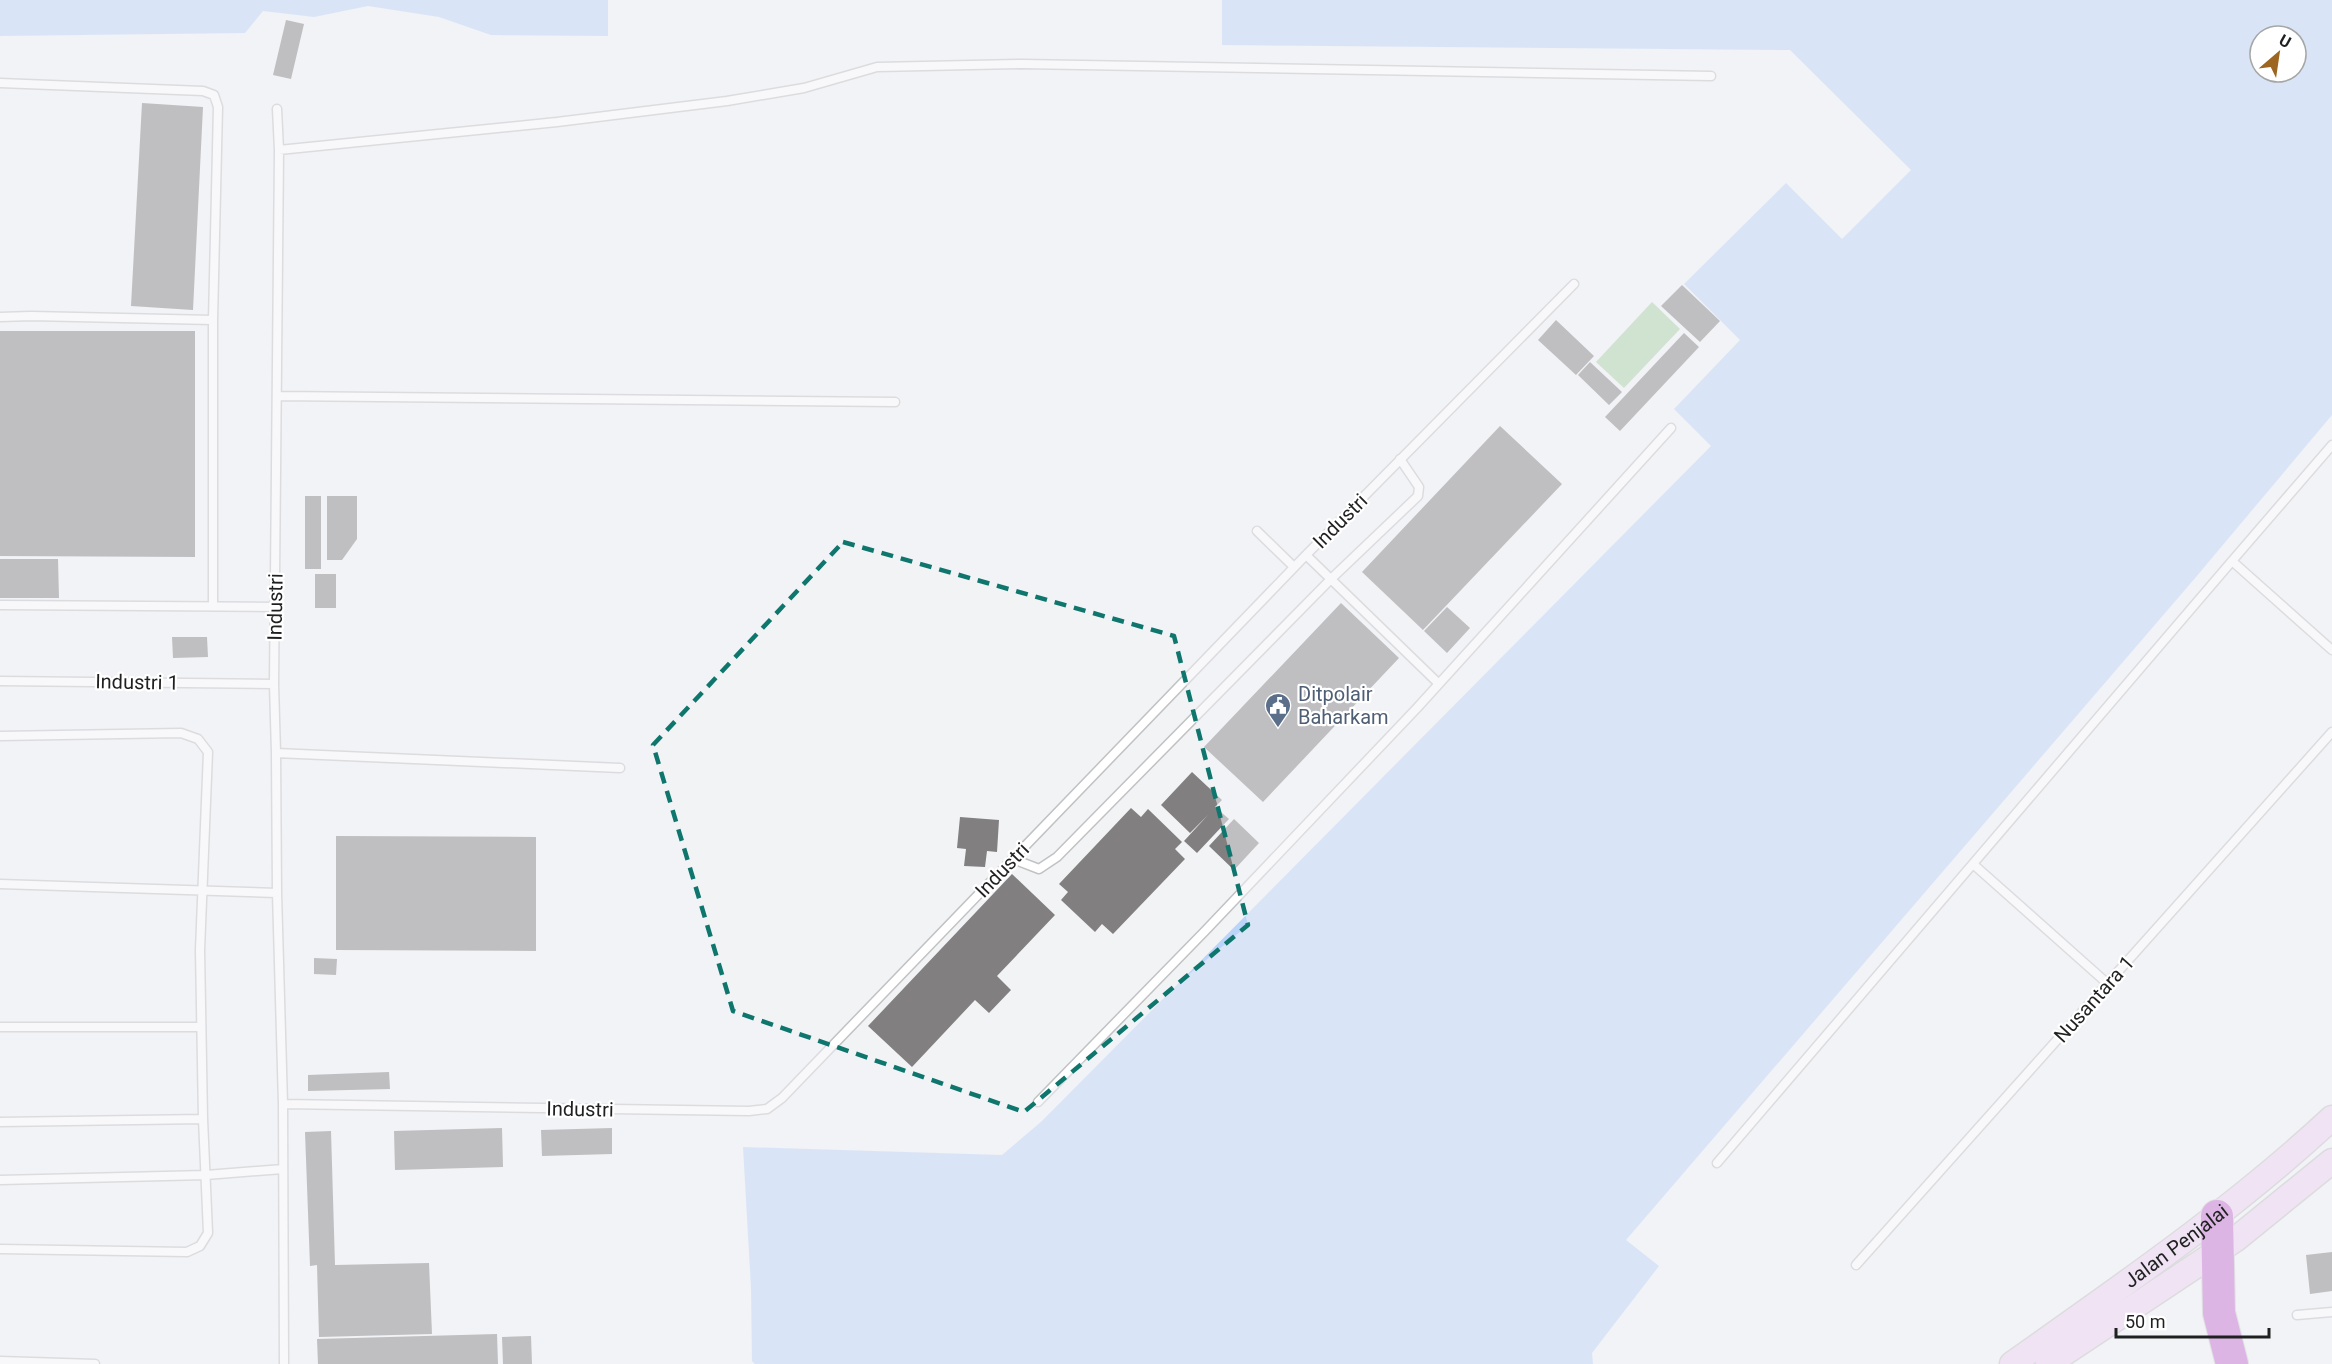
<svg xmlns="http://www.w3.org/2000/svg" width="2332" height="1364" font-family="Roboto,sans-serif">
	<style>
		.green { fill: #a6cea2 }
		.water { fill: #bad5f9; fill-rule: evenodd }
		.building { fill: #817f80 }
		.lines { fill: none; stroke-linecap: round; stroke-linejoin: round }
		.lane-casing { stroke: #c1c2c4; stroke-width: 11 }
		.secondary-casing { stroke: #c1c2c4; stroke-width: 27 }
		.highway-casing { stroke: #cecece; stroke-width: 34 }
		.lane { stroke: #fff; stroke-width: 8 }
		.secondary { stroke: #edd3f1; stroke-width: 24 }
		.highway { stroke: #c46cd0; stroke-width: 32 }
		.marked { fill: none; stroke: #0f766e; stroke-width: 4.5; stroke-dasharray: 12 8; stroke-linejoin: round }
		.labels { text-anchor: middle; dominant-baseline: central; stroke-width: 4.5; stroke-linejoin: round; paint-order: stroke }
		.street-label { font-size: 20px; fill: #1f2020; stroke: #fff }
		.service-label { font-size: 20px; fill: #4e5e75; stroke: #fff; text-anchor: start }
	</style>
	<rect width="100%" height="100%" fill="#f2f3f5"/>
	<path class="green" d="M1652,302L1680,329L1624,388L1596,362Z"/>
	<path class="water" d="M0,0H608V36L491,35L439,17L368,6L314,17L263,11L245,33L0,36Z
		M1222,0H2332V415L2196,577L1626,1240L1659,1266L1592,1353L1593,1364H755L752,1361L751,1288L743,1147L1002,1155L1042,1121L1711,446L1674,409L1740,340L1684,284L1786,183L1842,239L1911,170L1790,50L1222,45ZM2260,36H2296V72H2260Z"/>
	<path class="building" d="M286,20L304,24L291,79L273,75Z
		M142,103L203,107L193,310L131,306Z
		M1682,285L1720,321L1700,342L1661,306Z
		M1556,320L1594,356L1576,375L1538,340Z
		M0,331H195V557L0,556Z
		M1684,333L1699,347L1620,431L1605,417Z
		M1590,362L1622,392L1609,405L1578,375Z
		M1500,426L1562,484L1423,630L1362,572Z
		M305,496H321V569H305Z
		M327,496H357V539L342,560H327Z
		M0,559H58L59,598H0Z
		M315,574H336V608H315Z
		M1341,603L1399,658L1263,802L1204,747Z
		M1447,607L1470,628L1447,653L1424,631Z
		M172,637H207L208,657L173,658Z
		M1192,772L1222,800L1215,807L1229,819L1197,853L1184,841L1208,815L1190,833L1161,805Z
		M1131,808L1141,817L1148,809L1182,842L1175,849L1185,859L1113,934L1102,924L1095,932L1061,900L1068,892L1059,884Z
		M960,817L999,820L997,852L987,851L985,867L964,866L966,849L957,848Z
		M1234,819L1259,843L1234,870L1209,846Z
		M336,836L536,837V951L336,950Z
		M1012,874L1055,915L997,976L1011,990L989,1013L975,1000L912,1067L868,1026Z
		M314,958L337,959L336,975L314,974Z
		M389,1072L390,1089L308,1091V1075Z
		M502,1128L503,1167L395,1170L394,1131Z
		M612,1128V1154L542,1156L541,1130Z
		M331,1131L335,1265L429,1263L432,1334L319,1337L317,1265L310,1266L305,1132Z
		M2332,1252V1291L2310,1294L2306,1255Z
		M497,1334L498,1364H318L317,1339Z
		M531,1336L532,1364H503L502,1337Z"/>
	<g class="lines">
		<defs>
			<path id="lane" d="M0,83L203,91L214,95L218,107L213,320V606
				M277,109L279,150L274,684L276,753L277,893L283,1104L284,1364
				M279,150L557,122L727,101L804,88L877,67L1022,64L1711,76
				M0,317L31,316L213,320
				M277,396L895,402
				M2332,445L2232,561L2332,650
				M1257,531L1294,567
				M1306,555L1438,683
				M0,605L275,607
				M0,681L274,684
				M0,736L181,733L198,739L208,752L200,950L203,1119L208,1233L200,1246L187,1252L0,1249
				M276,753L620,768
				M1013,859L1039,869L1057,857L1331,579L1418,496L1419,487L1400,459
				M1973,864L2108,984
				M0,884L277,893
				M0,1027H200
				M1038,1102L1205,931L1417,708L1671,428
				M283,1104L749,1111L767,1109L782,1098L1306,555L1574,284
				M0,1122L203,1119
				M1717,1163L2232,561
				M0,1180L206,1175L283,1169
				M1856,1265L2332,732
				M2297,1315L2332,1312
				M0,1361L95,1364"/>
			<g id="secondary">
				<path id="s1" d="M2012,1364C2122,1286 2233,1210 2332,1118"/>
				<path d="M2048,1364L2236,1239L2332,1161"/>
			</g>
			<path id="highway" d="M2217,1216L2219,1313L2232,1364"/>
		</defs>
		<use href="#lane" class="lane-casing"/>
		<use href="#secondary" class="secondary-casing"/>
		<use href="#highway" class="highway-casing"/>
		<use href="#lane" class="lane"/>
		<use href="#secondary" class="secondary"/>
		<use href="#highway" class="highway"/>
	</g>
	<path d="M0 0H2332V1364H0ZM843,542L1174,636L1248,925L1024,1112L733,1011L653,745Z" fill="#f2f3f5" fill-opacity=".55" fill-rule="evenodd"/>
	<path class="marked" d="M843,542L1174,636L1248,925L1024,1112L733,1011L653,745Z"/>
	<defs>
		<symbol id="civic-pin" viewBox="-11 -11 22 30"><path d="M0 17L-7.5 6A9.5 9.5 0 1 1 7.5 6Z" fill="#5c6f8a" stroke="#fff"/><path d="M-.6-6.5H3V-4.5H.6V-3L4-1V1h2V6H-6V1h2V-1L-.6-3ZM-1.2 2.5V6h2.4V2.5Z" fill="#fff"/></symbol>
	</defs>
	<g fill-rule="evenodd">
		<use href="#civic-pin" x="1263" y="691" width="30" height="40"/>
	</g>
	<g class="labels">
		<g class="street-label">
			<text transform="translate(1340 521) rotate(-45)">Industri</text>
			<text transform="translate(275 607) rotate(-89)">Industri</text>
			<text transform="translate(137 682) rotate(1)">Industri 1</text>
			<text transform="translate(1002 870) rotate(-46)">Industri</text>
			<text transform="translate(2094 999) rotate(-48)">Nusantara 1</text>
			<text transform="translate(580 1109) rotate(1)">Industri</text>
			<text stroke="none"><textPath href="#s1" startOffset="202">Jalan Penjalai</textPath></text>
		</g>
		<g class="service-label">
			<text x="1298" y="694">Ditpolair<tspan x="1298" dy="23">Baharkam</tspan></text>
		</g>
	</g>
	<g transform="translate(2278 54) rotate(29)"><circle r="28" fill="#ffffff" stroke="#a5a6a6" stroke-width="1.5"/>
	<path d="M0-4.5L10 22L0 15L-10 22Z" fill="#9c6520"/>
	<text y="-9" font-size="16" font-weight="bold" text-anchor="middle" fill="#1f2020">U</text>
	</g>
	<path d="M2116 1328v9h153v-9" fill="none" stroke="#1f2020" stroke-width="3"/>
	<text x="2125" y="1328" font-size="18" fill="#1f2020" stroke="#ffffff" stroke-width="4.5" paint-order="stroke">50 m</text>
</svg>
